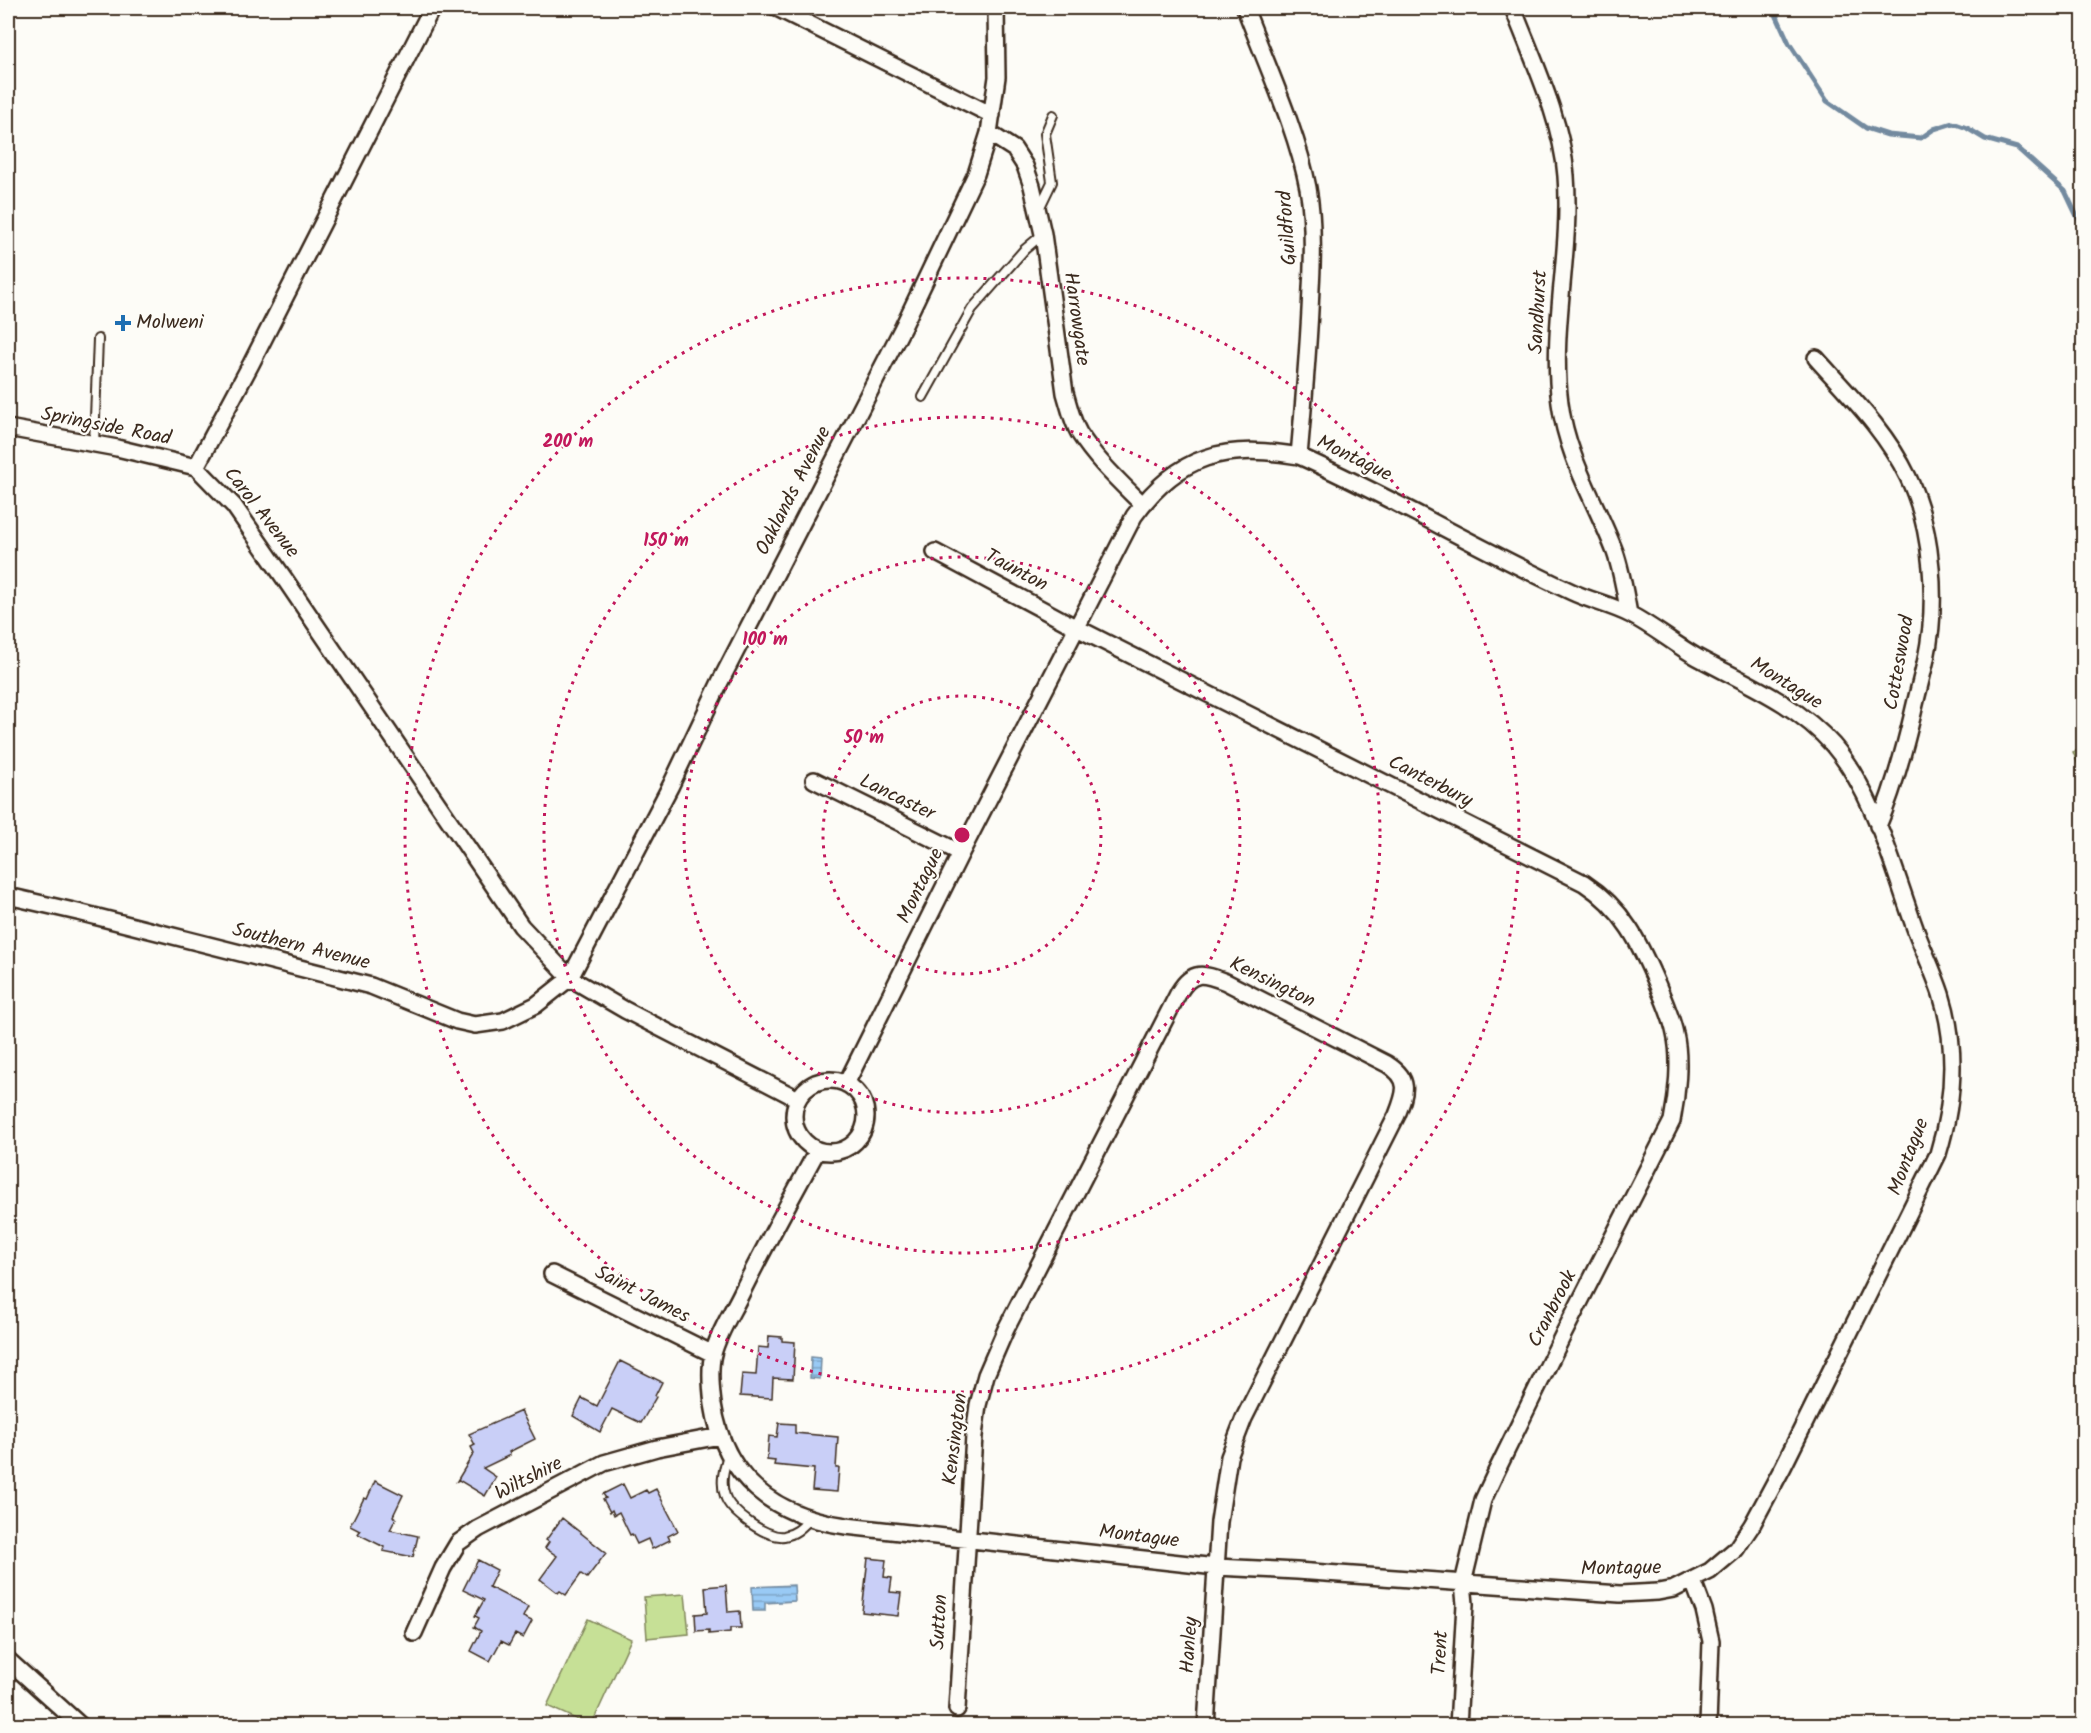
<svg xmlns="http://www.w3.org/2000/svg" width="2091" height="1733" font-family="Kalam,sans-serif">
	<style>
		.grass { fill: #c6e096; stroke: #80855a; stroke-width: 1.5 }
		.forest { fill: url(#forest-crowns); stroke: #80855a; stroke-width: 1.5 }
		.water { fill: url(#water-rules); stroke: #738a9f; stroke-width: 1.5 }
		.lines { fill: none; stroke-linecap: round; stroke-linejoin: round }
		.stream { stroke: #738a9f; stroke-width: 5 }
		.building { fill: #c9cff7; stroke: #3b2a1e; stroke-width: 1.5 }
		.service-casing { stroke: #3b2a1e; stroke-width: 12 }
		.minor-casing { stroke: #3b2a1e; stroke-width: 20 }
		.service { stroke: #fdfcf7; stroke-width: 8 }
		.minor { stroke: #fdfcf7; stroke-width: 15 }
		.ring { fill: none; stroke: #c2185b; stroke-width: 3; stroke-dasharray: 3 6 }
		.poi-dot { fill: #1f6fb2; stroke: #fdfcf7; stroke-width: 2 }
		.labels { text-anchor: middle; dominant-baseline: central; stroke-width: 4.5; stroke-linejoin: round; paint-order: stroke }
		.street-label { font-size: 20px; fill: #3b2a1e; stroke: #fdfcf7 }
		.poi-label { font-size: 20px; fill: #3b2a1e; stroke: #fdfcf7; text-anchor: start }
		.centre { fill: #c2185b; stroke: #fdfcf7; stroke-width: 3 }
		.ring-label { font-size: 18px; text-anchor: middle; font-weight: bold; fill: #c2185b; stroke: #fdfcf7; stroke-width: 4.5; stroke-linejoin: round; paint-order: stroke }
	</style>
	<defs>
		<pattern id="forest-crowns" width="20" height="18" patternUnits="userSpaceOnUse" patternTransform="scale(1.5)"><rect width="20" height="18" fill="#c6e096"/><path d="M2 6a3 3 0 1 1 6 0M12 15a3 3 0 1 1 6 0" fill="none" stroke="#abc081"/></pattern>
		<pattern id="water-rules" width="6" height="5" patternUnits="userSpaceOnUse" patternTransform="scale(1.5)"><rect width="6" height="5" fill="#99caf5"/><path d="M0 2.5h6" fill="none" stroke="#7ea4c6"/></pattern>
	</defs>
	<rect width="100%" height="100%" fill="#fdfcf7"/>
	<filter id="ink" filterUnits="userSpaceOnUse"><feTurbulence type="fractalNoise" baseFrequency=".0167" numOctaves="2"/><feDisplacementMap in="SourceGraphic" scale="12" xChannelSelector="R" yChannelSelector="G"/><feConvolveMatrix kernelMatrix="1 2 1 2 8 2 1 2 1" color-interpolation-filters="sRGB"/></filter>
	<g filter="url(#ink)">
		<path class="grass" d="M685,1594L689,1634L647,1638L644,1597Z
			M588,1619L631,1639L591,1726L547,1706Z"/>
		<path class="forest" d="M2083,748H2084L2083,778L2073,752Z"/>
		<path class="water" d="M811,1357L821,1358L820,1379L810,1378Z
			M794,1585L795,1601L765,1603V1611H753L752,1587Z"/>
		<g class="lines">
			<path class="stream" d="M1773,8L1789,43L1827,101L1866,128L1888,135L1921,138L1934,129L1953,123L1967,128L1985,139L2017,148L2065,191L2084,231"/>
		</g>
		<path class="building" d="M769,1336L782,1337V1341L795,1342L793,1379L773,1378L772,1398L740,1396L742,1374L756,1375L758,1347L768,1348Z
			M620,1361L662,1382L655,1396L656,1397L641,1423L612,1409L600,1432L573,1416L582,1398L597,1406Z
			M521,1411L535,1439L509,1452L510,1455L483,1468L496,1477L485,1496L459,1480L457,1481L474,1453L471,1447L475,1445L469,1434Z
			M779,1423L795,1424V1433L838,1437L836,1468H839L837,1492L812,1490L814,1469L774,1465L775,1461L767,1460L769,1436L777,1437Z
			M375,1481L403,1495L393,1516L396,1518L390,1530L418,1536L413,1557L383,1551L384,1547L358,1534L360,1531L350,1526L364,1498L367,1499Z
			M623,1484L630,1498L646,1490L648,1493L656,1489L678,1531L668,1536L670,1540L652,1549L648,1539L637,1544L632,1534L630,1535L619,1512L614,1515L612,1510L610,1512L603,1499L606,1498L603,1494Z
			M562,1518L606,1553L587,1578L581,1574L566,1595L560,1591L558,1593L540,1579L557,1556L545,1548L549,1542L546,1540Z
			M868,1558L886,1560L884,1577L892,1578L890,1592L901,1593L898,1616L862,1612Z
			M478,1560L497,1570L489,1587L528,1607L523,1617L532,1621L523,1638L515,1634L509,1645L501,1641L490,1661L471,1651L481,1631L474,1627L479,1618L475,1616L484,1600L463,1590Z
			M726,1585L728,1612L740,1611L741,1628H730V1632L709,1634V1630L696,1631L695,1614L707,1613L705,1587Z"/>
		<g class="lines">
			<defs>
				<path id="service" d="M1039,209L1052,182L1045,134L1053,115
					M923,397L972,309L1024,250L1043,234
					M94,444L98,339
					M728,1455C724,1468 720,1483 725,1496C730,1512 766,1538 784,1536C796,1534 802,1527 810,1519"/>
				<path id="minor" d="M432,8L251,364L196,467L234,506L284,578L521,926L570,978L625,1010L798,1099
					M777,8L992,115
					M1245,8C1266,64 1297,130 1308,188C1314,221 1313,255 1311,288C1309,344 1304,400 1299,456
					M1513,8C1533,60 1562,120 1566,176C1572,252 1550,328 1560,403C1567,458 1596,502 1615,552C1622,572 1625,593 1629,614
					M989,133L1014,149L1025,166L1032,186L1043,234L1065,393C1069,406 1072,421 1079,433C1096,460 1120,482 1142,504
					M1816,358C1849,395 1886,431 1908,477C1933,529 1938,603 1926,659C1922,677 1917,695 1913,713C1904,751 1894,789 1878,826
					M8,428L117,448L196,467
					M935,552L1077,628L1584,883C1624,909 1640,944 1658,986C1664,1001 1672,1018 1675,1034C1681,1059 1677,1096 1672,1121L1564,1333L1496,1472L1483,1500L1463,1583L1465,1604L1458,1726
					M814,780L961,853
					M8,896L82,913L371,986L457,1021L475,1025L503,1021L536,1005L570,978L671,785L720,682L903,327L976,174L989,133L997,77L996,8
					M794 1116a36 36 0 1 1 72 0a36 36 0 1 1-72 0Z
					M817,1151C791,1199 764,1247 740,1296C731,1314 718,1334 713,1354C709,1369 711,1388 713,1404C724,1478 774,1516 846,1526L1216,1567L1297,1571L1620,1594L1658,1592L1674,1589L1710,1571L1736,1549L1752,1525L1783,1467L1938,1154C1954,1102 1958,1048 1941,994C1934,973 1924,952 1916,931C1894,871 1875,794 1833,745C1796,703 1745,683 1697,657C1674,644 1654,627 1631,615C1612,605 1591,601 1572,592C1480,550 1392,497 1299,456C1226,443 1179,454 1134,516L961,853L846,1084
					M552,1274L713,1354
					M1693,1581L1704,1610L1711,1641L1708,1726
					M414,1633L443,1568L458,1543L478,1529L604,1463L657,1448L720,1436
					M8,1660L81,1726
					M957,1709L974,1436L978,1405L986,1375L1006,1329L1179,992C1193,969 1204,974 1226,982L1387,1064C1411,1079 1406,1092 1397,1115L1244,1418L1229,1457L1219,1522L1206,1726"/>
			</defs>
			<use href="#service" class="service-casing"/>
			<use href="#minor" class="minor-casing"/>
			<use href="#service" class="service"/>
			<use href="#minor" class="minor"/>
		</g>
	</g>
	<g class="ring">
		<circle cx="962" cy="835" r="139"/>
		<circle cx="962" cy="835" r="278"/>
		<circle cx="962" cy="835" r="418"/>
		<circle cx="962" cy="835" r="557"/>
	</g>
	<path class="poi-dot" d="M120 314h6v6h6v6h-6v6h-6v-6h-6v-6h6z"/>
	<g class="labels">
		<g class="street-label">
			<text transform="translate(1288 228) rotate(-94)">Guildford</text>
			<text transform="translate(1539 312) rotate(-87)">Sandhurst</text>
			<text transform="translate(1076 319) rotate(82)">Harrowgate</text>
			<text transform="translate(106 427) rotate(11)">Springside Road</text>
			<text transform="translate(1354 459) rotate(26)">Montague</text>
			<text transform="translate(794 491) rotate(-63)">Oaklands Avenue</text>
			<text transform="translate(261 513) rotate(52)">Carol Avenue</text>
			<text transform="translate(1016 571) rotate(28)">Taunton</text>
			<text transform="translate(1900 663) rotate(-80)">Cotteswood</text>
			<text transform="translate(1786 684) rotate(32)">Montague</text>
			<text transform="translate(1430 782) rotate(27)">Canterbury</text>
			<text transform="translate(897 798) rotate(26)">Lancaster</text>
			<text transform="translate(921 886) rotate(-64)">Montague</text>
			<text transform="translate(301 947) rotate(14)">Southern Avenue</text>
			<text transform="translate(1272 983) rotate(26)">Kensington</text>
			<text transform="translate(1909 1157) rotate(-69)">Montague</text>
			<text transform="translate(642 1295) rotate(27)">Saint James</text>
			<text transform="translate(1553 1309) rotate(-63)">Cranbrook</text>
			<text transform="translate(956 1439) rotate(-83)">Kensington</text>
			<text transform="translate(529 1479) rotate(-27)">Wiltshire</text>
			<text transform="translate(1139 1537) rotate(7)">Montague</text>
			<text transform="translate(1621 1569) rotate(-1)">Montague</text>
			<text transform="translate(940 1622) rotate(-87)">Sutton</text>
			<text transform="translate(1190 1645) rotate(-86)">Hanley</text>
			<text transform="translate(1441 1653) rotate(-87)">Trent</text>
		</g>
		<g class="poi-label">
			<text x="136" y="323">Molweni</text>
		</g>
	</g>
	<circle cx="962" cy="835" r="9" class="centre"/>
	<g class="ring-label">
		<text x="568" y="447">200 m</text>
		<text x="666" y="546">150 m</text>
		<text x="765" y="645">100 m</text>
		<text x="864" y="743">50 m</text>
	</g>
	<rect width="2091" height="1733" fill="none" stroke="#fdfcf7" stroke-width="30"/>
	<rect x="15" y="15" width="2061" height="1703" fill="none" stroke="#3b2a1e" stroke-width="2" filter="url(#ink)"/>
</svg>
